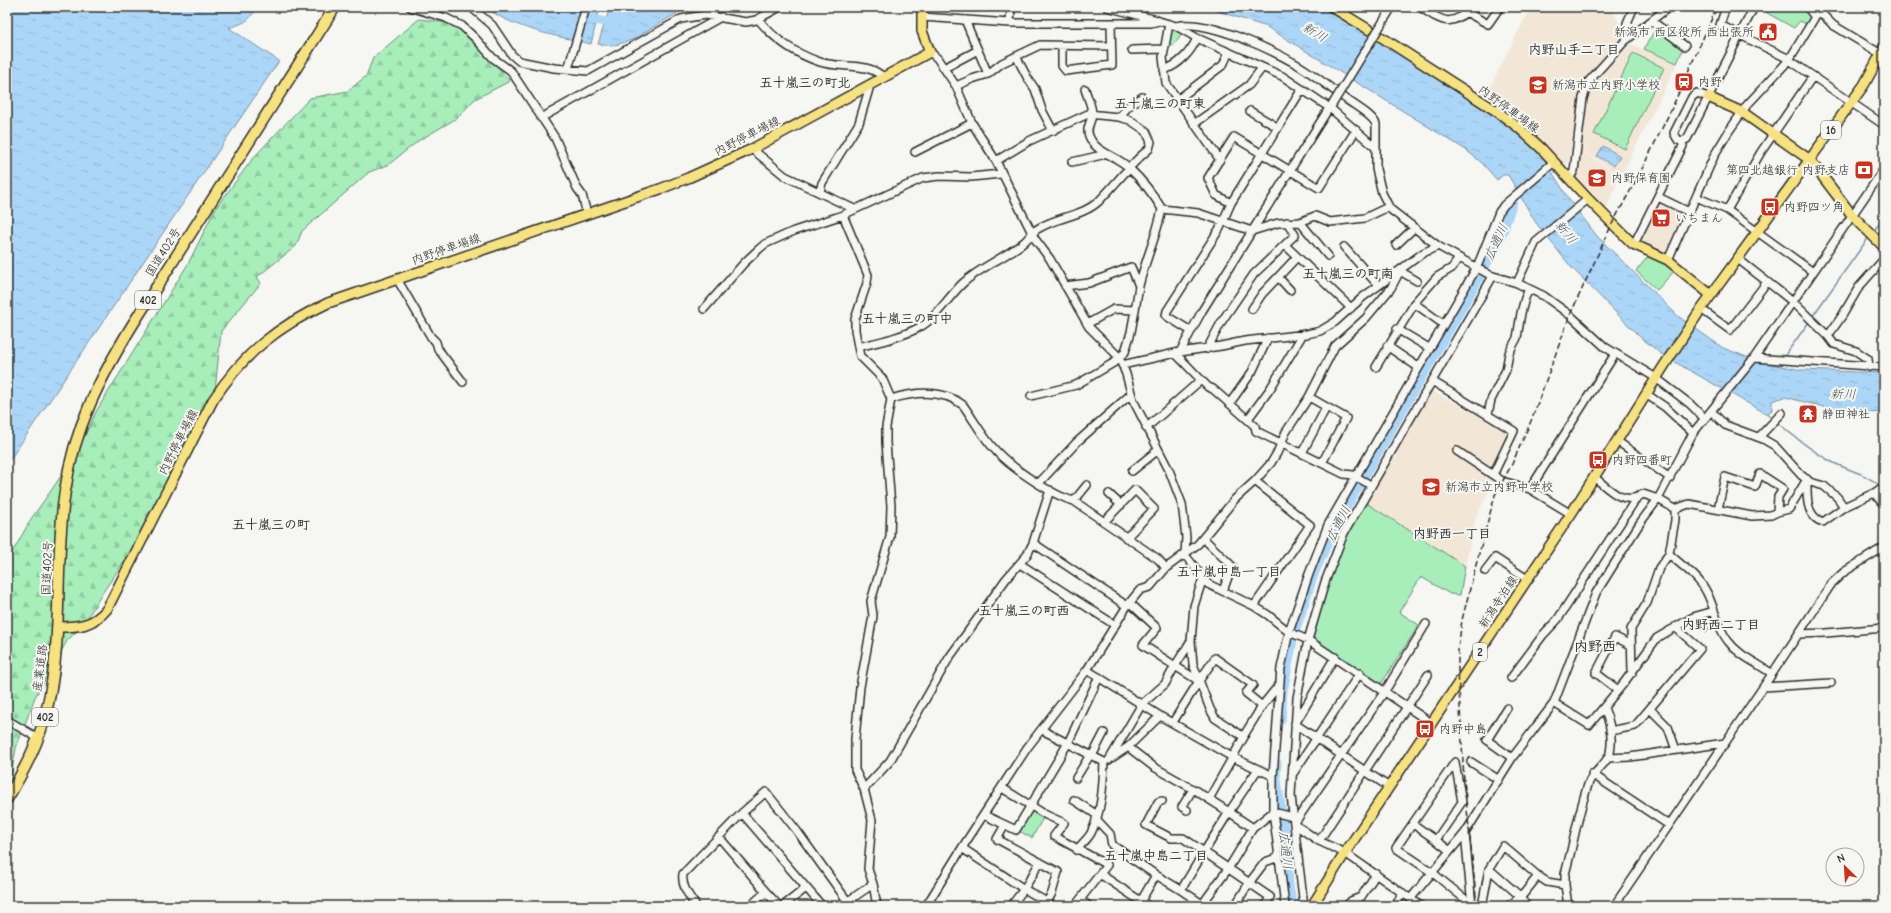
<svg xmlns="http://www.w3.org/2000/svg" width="1891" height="913" font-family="'Comic Neue','Klee One',sans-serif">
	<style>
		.built { fill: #f2e6d7 }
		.green { fill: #a7eebb; stroke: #698c73 }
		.forest { fill: url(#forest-firs); stroke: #698c73 }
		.water { fill: url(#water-ripples); stroke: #7892a5 }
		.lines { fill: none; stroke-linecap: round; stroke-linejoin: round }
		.stream { stroke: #7892a5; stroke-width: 1.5 }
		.river { stroke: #acd6f7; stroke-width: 9 }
		.minor-tunnel { stroke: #cdcdca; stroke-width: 7; stroke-dasharray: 7 3.5; stroke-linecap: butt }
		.minor-casing { stroke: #2b2b2b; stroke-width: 10 }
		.major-casing { stroke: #2b2b2b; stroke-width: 12 }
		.highway-casing { stroke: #2b2b2b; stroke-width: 13 }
		.minor { stroke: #f6f6f2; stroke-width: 7 }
		.major { stroke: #f7e281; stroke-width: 9 }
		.highway { stroke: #f7e281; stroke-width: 10 }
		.rail { stroke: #2b2b2b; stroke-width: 1.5; stroke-dasharray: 6 3; stroke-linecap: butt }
		.minor-bridge-casing { stroke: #2b2b2b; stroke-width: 10; stroke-linecap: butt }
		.minor-bridge { stroke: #f6f6f2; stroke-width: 7 }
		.labels { text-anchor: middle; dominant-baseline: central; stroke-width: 4; stroke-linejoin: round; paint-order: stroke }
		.shield { fill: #f6f6f2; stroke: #686867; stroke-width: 1 }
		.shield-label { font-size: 11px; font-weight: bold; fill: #2b2b2b }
		.poi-label { font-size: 12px; fill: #2b2b2b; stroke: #f6f6f2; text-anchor: start }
		.street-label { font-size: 12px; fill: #2b2b2b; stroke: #f6f6f2 }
		.water-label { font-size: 13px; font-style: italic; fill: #4b565e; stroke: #f6f6f2 }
		.neighbourhood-label { font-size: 13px; font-weight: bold; fill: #2b2b2b; stroke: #f6f6f2 }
		.quarter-label { font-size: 14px; font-weight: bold; fill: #2b2b2b; stroke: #f6f6f2 }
	</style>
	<defs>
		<pattern id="forest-firs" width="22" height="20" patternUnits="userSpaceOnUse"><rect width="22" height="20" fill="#a7eebb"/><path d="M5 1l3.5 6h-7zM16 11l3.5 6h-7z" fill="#90cca1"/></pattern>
		<pattern id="water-ripples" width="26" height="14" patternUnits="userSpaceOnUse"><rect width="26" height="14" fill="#acd6f7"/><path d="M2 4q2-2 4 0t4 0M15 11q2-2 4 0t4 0" fill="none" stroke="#94b8d4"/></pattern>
	</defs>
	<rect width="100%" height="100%" fill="#f6f6f2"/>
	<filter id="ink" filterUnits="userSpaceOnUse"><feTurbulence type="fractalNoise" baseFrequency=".025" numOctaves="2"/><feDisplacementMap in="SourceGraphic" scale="8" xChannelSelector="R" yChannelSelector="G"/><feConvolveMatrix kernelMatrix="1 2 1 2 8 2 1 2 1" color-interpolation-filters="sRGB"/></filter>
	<g filter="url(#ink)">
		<path class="built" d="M1533,7H1610L1625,33L1590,75L1580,95L1569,161L1565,166L1540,141L1484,99L1523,22Z
			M1629,43L1677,64L1621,176L1578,147L1588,95L1597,78Z
			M1578,148L1620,176L1605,212L1575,180Z
			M1660,200L1685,213L1665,256L1637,244Z
			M1428,389L1508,431L1492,470L1498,472L1476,517L1465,566L1363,501Z"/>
		<path class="green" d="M1770,7H1806L1813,18L1808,25L1800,21L1794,28L1767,13Z
			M1171,26L1183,32L1178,40L1166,50Z
			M1657,26L1684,47L1677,63L1644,49Z
			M1633,53L1664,68L1625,149L1594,134Z
			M1651,253L1677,268L1657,290L1636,271Z
			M1363,501L1465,566L1460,595L1450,594L1421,577L1399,612L1419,625L1381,684L1312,639L1337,553Z
			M1711,618L1715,622L1706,632L1694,622L1693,619Z
			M1030,808L1044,816L1032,838L1017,830Z"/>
		<path class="forest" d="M419,19L449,23L473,38L510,81L475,99L457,118L418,141L388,165L369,172L302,231L296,246L257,277L261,283L221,331L215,391L146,522L129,554L103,592L83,625L67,641L35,697L16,748L7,798V562L31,519L55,485L81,444L97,410L188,264L215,209L254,157L310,98L348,91L366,76L373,58Z"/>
		<path class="water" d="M7,7H257C248,23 245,22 229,28L279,61L7,464Z
			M485,7H600L591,44C554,35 516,30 485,7Z
			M610,7H687L632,40L612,46L598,44Z
			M1205,7H1320L1389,46L1516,131L1544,159L1570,201L1597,236L1679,317L1723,348L1760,362L1802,370L1884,373V413L1839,411L1785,397L1772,401V410L1767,414L1680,365L1660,353L1639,336L1571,267L1536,223L1508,175H1503L1497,180L1482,163L1466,150L1267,27Z
			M1603,146L1620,156L1614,166L1597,156Z"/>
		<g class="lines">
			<path class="stream" d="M1874,231L1884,216
				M1812,317L1869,237
				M1783,358L1809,322
				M1766,413L1772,419
				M1777,422C1793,436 1811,450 1830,461C1846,470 1866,473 1880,486"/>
			<path class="river" d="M585,19L616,23
				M1281,720L1283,691L1294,635L1314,574L1334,529L1481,275L1503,232L1514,198L1519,192
				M1277,763L1276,774L1287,848L1289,887L1293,906"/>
			<path class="minor-tunnel" d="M300,49L313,57"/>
			<defs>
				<path id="minor" d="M410,7L446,18L462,26L475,38L493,58L511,71L555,138L577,188L582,195L587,214
					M471,7L492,25L512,55L519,61L554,68L588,71L681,19L705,15L746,22L756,20L780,7
					M1107,7L1157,20
					M1420,7C1442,21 1451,29 1471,7
					M1634,7L1627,23L1635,33
					M1726,7L1720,25L1785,57L1884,125
					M1807,7L1815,17
					M1815,7L1833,25L1881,54
					M1466,12L1488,24L1500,7
					M922,17L1010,23H1151L1159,21L1176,26L1197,38L1282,76L1330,108L1375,147
					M758,19C774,39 796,54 820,62C841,69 868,61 884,78
					M965,20L988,74
					M1652,21L1685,46
					M1010,23L1011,7
					M1169,24L1163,57L1166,83L1220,160
					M1176,26C1206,18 1272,50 1298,65C1315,75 1330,88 1346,99C1355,106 1371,114 1376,124V169L1382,193L1390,209L1438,246L1490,275L1517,283L1544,296L1570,315L1605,347L1656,378L1690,404L1704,418
					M1062,46V66L1066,71L1112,65L1111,23
					M1132,50L1164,49
					M930,52L937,58L956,86L972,123L996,161L1035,239L1050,259L1089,327L1119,357L1126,374L1133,400L1169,470L1182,504L1186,537L1185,555L1208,584L1254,606L1268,615L1289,632L1308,640L1431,723
					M1016,56L1027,77L1035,89L1042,110L1053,131
					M944,68L978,50
					M568,69L586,7
					M1164,70C1179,65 1191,52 1197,38
					M956,86L972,79L988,74L1002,63L1040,45L1111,46
					M1085,89C1087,97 1093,107 1092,116C1090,124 1086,128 1089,136C1096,154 1117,155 1129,168C1142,180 1153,194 1162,209L1198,213L1252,231L1278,223L1300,222L1315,216L1330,222L1347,220L1365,218L1388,207
					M1708,97L1697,93L1692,97L1674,133L1678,140L1682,141L1687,139L1754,7
					M1177,100L1223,65L1229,52
					M1250,111L1277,127
					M1119,117L1129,106L1142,97
					M541,118L721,17
					M1194,124L1249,85L1262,68
					M752,149L785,176L854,209
					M915,152L972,123
					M1072,162L1102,155L1104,153
					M1569,179L1574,171L1583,98L1589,81L1625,41L1669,7
					M820,192L822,183L859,123L869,89L868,86
					M1658,197L1689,212
					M1696,197L1727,210L1813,272
					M1231,203L1216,195L1208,178L1234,137L1319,188L1356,130
					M1727,210L1761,152L1813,76
					M843,215L868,275L867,283L855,319V330L858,347L860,356L882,378L891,399L886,427V443L891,506L890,537L871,601L873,616L860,687L855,739V770L864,789L872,820L868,869L873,884L877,906
					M1300,222L1328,256
					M1633,244L1636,240L1683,146L1682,141
					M1285,245L1351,308
					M1396,245L1414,228
					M1344,247L1378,285
					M1738,259L1793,302L1828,336L1834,344L1856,351L1868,359L1869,367
					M1668,260L1715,154L1729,131L1747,105L1789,60L1821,7
					M1400,271L1417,281
					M1278,277L1290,290
					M397,279L431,337L436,342L438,349L463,382
					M1517,283L1536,242L1588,199
					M1065,286L1089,283L1131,267L1139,286L1135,310L1114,309L1087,324
					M1139,286C1145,261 1157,235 1162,209
					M1414,303L1443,324
					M704,309L744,263L759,249L765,244L794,231L843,215L923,178L939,176L971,177L1001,174
					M1252,309L1262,294L1297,257
					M1701,309L1730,330L1767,282
					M1397,329L1429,348
					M1191,331L1168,317L1166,315L1167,311L1220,228L1231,203L1302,89
					M1828,336L1842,316L1859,287L1884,259
					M1387,346L1418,367
					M858,347C878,342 899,338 918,328C936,319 948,297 963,283C981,267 1004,258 1023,243C1028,239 1031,234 1036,230C1054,217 1082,217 1099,201C1116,184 1130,164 1149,149L1151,142L1146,131L1130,120L1119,117L1088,114L1029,141L996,161
					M1207,349L1222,321L1254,274L1295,235L1287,222
					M1180,352L1202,311L1331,105
					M1175,353L1208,387L1213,389L1255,426L1256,431L1344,474L1353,475L1369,484
					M1754,358L1884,367
					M1122,365L1180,352L1221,346L1245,341L1307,334L1320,331L1335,322L1363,297L1423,253L1438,246
					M1376,367L1416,301L1437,277L1452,268L1459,258
					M1432,381L1514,431L1493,475
					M1646,394L1665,407L1693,433
					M1031,396L1076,385L1115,362L1125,352L1131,332L1135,310
					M1309,397L1346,418L1322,463
					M891,399C914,392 942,389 963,405C974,420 983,438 997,452C1012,468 1053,496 1074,501L1158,559L1166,568
					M1230,403L1252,372L1268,338
					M1711,411L1725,425L1763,439L1775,446L1801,475L1810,482L1824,486L1837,497L1844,507
					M1488,414L1491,400L1506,370L1509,353L1517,338L1521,313L1525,298L1529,289
					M1248,419L1270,389L1303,334
					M1146,428L1201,380
					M1759,437L1782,413
					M1617,441L1670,478
					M1457,451L1502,481L1530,489L1571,514
					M1302,453L1326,408
					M1132,471L1158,450
					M1594,477C1609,489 1624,507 1643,494L1658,499L1675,509L1689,504L1752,516L1771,515L1777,512L1789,509L1807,479C1807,494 1805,517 1823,522L1844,507L1874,493L1884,486
					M1039,483L1077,442L1131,394
					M1530,489L1615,354
					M1874,493L1884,505
					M1109,494L1121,505
					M1074,501L1087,485
					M1675,509V520L1669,554C1681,565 1698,576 1706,591C1715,607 1716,626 1728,641C1739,656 1758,663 1772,674
					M1718,509L1725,477L1755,487L1760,474L1783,489L1778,497L1777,512
					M1104,522L1135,490L1154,509L1126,538
					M1203,538L1232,566L1223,591
					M1033,543L1127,606
					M1020,564L1115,625
					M1485,571L1495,558L1527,579
					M1203,578L1194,606L1191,641L1193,664L1210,709L1215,718L1244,737L1209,799
					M1254,606L1310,525L1255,481
					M1799,634L1826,633L1884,628
					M1191,641L1175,666L1199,681
					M1335,657L1295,724L1389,787
					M1087,670L1160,716L1232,757L1273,776
					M1632,673L1631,629L1647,603L1659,568L1669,554
					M1511,678L1543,635L1558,619L1636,499
					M1763,687L1831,683
					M1618,690L1596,673L1615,637L1631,645
					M1554,703L1589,725L1623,684L1657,638L1693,617L1714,611
					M1507,708L1487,740L1512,758
					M1650,709L1668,727L1676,750
					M7,720L38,738
					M1173,722L1199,681L1215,658L1253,685L1246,693L1262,706L1279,685
					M1042,730L1104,762
					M1610,731L1635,726L1700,649L1675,627
					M1243,737L1262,706
					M1128,747L1154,767L1193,789
					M1092,756L1104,733
					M1608,758L1630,757L1725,743
					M1110,759L1128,747L1160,716
					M1109,760L1142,704L1165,684L1175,666L1143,645L1157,628L1130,603
					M1471,762L1499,780
					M1592,774L1669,825
					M1292,775L1360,673
					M1076,778L1090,755
					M1002,788L1046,815L1064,823L1054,836L1107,865L1075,906
					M864,789L890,761L949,658L1006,579L1027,555L1033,543L1050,490
					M1074,800L1097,815
					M1187,810L1182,807L1193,789L1229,812L1204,852L1270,897L1265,906
					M742,813L822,906
					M984,815L1016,830L1068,743L1099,677
					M1096,819L1110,834L1112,845L1156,875
					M1413,824L1436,840L1462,802L1455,762L1396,848L1433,873L1471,904
					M1005,825L997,839L1058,872L1052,893L1047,902L1024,889L1040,862
					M1253,828L1229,812L1258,769
					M1465,833L1472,906
					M719,837L766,892
					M1436,840L1450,851
					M1319,841L1428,675
					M962,848L1024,889L1011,906
					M1077,850C1081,844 1088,839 1091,833C1102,811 1103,786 1104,762
					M1279,857L1285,906
					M1489,869L1521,897L1508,906
					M1100,874L1148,906
					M1538,876L1547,882L1565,885
					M1181,890L1205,906
					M1411,898L1465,833L1512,758L1554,703L1596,593L1640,523L1658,499L1693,433L1754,358L1884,169
					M1080,900L1089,906
					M696,906C689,896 681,886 683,874L742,813L766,792L797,831L848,902
					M750,906L766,892L779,906
					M783,906L806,888
					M841,906L873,884
					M926,906L962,848L1027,748L1087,670L1127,606L1140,590L1150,587L1166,568L1198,544L1235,499L1255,481L1271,463L1277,453L1286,432L1309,397L1335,346L1366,318L1391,288L1400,271
					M1138,906L1156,875L1181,890L1204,852L1183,838H1171L1146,825L1158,802L1162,801
					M1201,906L1228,869L1253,828L1273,812V776L1281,668L1289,632L1309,574L1328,525L1477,267L1499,212L1504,205L1554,162
					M1235,906L1249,883L1265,862L1279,857L1273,812L1293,817
					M1304,906L1294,824L1385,691L1426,624
					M1346,906L1351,901L1361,897L1376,874
					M1395,906L1403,893
					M1421,906L1345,853L1319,841L1294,824L1291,795L1297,698L1308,640L1325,582L1344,533L1493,276
					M1484,906L1483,901L1489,869L1503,846L1538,876L1521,897L1527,906
					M1568,906L1565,885V874C1574,843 1578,812 1589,782C1594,771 1607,764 1610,753C1613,737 1610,722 1604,708
					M1614,906L1772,674L1832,583L1844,572L1884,547"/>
				<path id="major" d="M1332,7L1386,40L1498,112L1519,128L1542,149L1588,199L1633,244L1668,260L1711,295
					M1708,97L1742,112L1810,160L1852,215L1884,247
					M58,627C78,627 93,626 107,609L213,400C244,353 278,326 328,303L660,189L688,178L752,149L930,52L922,31V7
					M1312,906L1345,853L1571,514L1662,369L1701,309L1864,85L1884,48"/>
				<path id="highway" d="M7,799C24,771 40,741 47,708C64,637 54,563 65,491C74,428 100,378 133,324L335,7"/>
			</defs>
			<use href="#minor" class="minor-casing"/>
			<use href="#major" class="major-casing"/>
			<use href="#highway" class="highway-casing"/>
			<use href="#minor" class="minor"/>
			<use href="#major" class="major"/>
			<use href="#highway" class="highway"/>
			<path class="rail" d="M1477,906L1464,780L1458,671V649L1462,620L1477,561L1495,495L1512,464L1531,421L1570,315L1612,224L1640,173L1671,110L1717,7"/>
			<defs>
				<path id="minor-bridge" d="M1332,105L1392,7"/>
			</defs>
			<use href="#minor-bridge" class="minor-bridge-casing"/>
			<use href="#minor-bridge" class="minor-bridge"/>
		</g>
	</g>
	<defs>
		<symbol id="civic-square" viewBox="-11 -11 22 22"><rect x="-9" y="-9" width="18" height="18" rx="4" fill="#c8321e" stroke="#f6f6f2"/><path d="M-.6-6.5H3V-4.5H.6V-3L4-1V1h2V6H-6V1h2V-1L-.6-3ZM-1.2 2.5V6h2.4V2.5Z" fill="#fff"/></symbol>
		<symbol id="station-square" viewBox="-11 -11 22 22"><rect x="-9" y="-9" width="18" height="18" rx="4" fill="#c8321e" stroke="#f6f6f2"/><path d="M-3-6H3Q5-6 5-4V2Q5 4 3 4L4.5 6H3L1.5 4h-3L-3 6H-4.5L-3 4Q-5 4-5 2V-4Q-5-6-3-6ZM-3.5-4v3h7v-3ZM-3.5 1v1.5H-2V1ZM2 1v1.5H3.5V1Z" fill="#fff"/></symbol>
		<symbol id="school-square" viewBox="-11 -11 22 22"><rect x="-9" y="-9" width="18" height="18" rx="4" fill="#c8321e" stroke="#f6f6f2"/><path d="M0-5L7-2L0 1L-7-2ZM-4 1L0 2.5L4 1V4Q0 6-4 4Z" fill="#fff"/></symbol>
		<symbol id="bank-square" viewBox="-11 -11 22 22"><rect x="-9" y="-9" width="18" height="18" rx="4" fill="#c8321e" stroke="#f6f6f2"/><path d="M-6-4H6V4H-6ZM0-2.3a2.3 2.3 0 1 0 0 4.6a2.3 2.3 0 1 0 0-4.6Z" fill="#fff"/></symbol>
		<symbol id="bus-square" viewBox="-11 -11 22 22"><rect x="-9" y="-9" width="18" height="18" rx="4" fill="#c8321e" stroke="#f6f6f2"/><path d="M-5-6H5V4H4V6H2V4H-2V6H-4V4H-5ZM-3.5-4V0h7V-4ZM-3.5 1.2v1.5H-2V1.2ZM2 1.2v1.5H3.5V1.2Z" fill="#fff"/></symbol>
		<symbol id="supermarket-square" viewBox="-11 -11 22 22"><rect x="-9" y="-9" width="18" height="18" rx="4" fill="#c8321e" stroke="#f6f6f2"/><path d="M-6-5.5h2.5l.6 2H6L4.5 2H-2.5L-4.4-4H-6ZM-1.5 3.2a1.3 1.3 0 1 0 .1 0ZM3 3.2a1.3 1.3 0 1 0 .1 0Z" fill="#fff"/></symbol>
		<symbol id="temple-square" viewBox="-11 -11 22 22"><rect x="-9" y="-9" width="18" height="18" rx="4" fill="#c8321e" stroke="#f6f6f2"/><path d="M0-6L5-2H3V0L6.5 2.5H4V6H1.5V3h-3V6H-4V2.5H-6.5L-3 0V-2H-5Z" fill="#fff"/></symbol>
	</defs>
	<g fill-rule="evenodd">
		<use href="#civic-square" x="1757" y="21" width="22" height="22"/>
		<use href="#station-square" x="1673" y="71" width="22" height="22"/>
		<use href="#school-square" x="1527" y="74" width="22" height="22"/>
		<use href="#bank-square" x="1853" y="159" width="22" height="22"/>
		<use href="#school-square" x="1586" y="167" width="22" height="22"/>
		<use href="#bus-square" x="1759" y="196" width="22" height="22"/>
		<use href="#supermarket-square" x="1650" y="207" width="22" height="22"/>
		<use href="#temple-square" x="1797" y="403" width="22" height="22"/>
		<use href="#bus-square" x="1587" y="449" width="22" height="22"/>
		<use href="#school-square" x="1420" y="476" width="22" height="22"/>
		<use href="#bus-square" x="1414" y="718" width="22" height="22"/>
	</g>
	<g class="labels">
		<g class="shield">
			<rect x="1821" y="121" width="20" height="18" rx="3"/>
			<rect x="135" y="291" width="26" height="18" rx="3"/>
			<rect x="1473" y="643" width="14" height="18" rx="3"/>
			<rect x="32" y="708" width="26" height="18" rx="3"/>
		</g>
		<g class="shield-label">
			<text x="1831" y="130">16</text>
			<text x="148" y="300">402</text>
			<text x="1480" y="652">2</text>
			<text x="45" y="717">402</text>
		</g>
		<g class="poi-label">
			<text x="1754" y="32" text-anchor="end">新潟市 西区役所 西出張所</text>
			<text x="1698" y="82">内野</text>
			<text x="1552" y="85">新潟市立内野小学校</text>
			<text x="1850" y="170" text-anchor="end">第四北越銀行 内野支店</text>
			<text x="1611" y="178">内野保育園</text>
			<text x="1784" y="207">内野四ツ角</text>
			<text x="1675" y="218">いちまん</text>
			<text x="1822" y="414">静田神社</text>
			<text x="1612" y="460">内野四番町</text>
			<text x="1445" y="487">新潟市立内野中学校</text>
			<text x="1439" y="729">内野中島</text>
		</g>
		<g class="street-label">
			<text transform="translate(1509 109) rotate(36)">内野停車場線</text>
			<text transform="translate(747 136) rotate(-27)">内野停車場線</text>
			<text transform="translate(446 249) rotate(-19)">内野停車場線</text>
			<text transform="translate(163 252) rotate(-58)">国道402号</text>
			<text transform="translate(178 442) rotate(-63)">内野停車場線</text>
			<text transform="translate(47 568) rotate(-88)">国道402号</text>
			<text transform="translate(1498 602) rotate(-57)">新潟寺泊線</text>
			<text transform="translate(40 668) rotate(-83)">産業道路</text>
		</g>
		<g class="water-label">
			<text transform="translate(1315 32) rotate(32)">新川</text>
			<text transform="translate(1566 232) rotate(50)">新川</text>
			<text transform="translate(1496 242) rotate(-65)">広通川</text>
			<text transform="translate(1843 394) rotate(1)">新川</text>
			<text transform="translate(1338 524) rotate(-63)">広通川</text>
			<text transform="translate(1286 850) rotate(83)">広通川</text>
		</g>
		<g class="neighbourhood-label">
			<text x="1574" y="49">内野山手二丁目</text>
			<text x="805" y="82">五十嵐三の町北</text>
			<text x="1160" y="103">五十嵐三の町東</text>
			<text x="1348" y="273">五十嵐三の町南</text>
			<text x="907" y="318">五十嵐三の町中</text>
			<text x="271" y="524">五十嵐三の町</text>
			<text x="1452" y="533">内野西一丁目</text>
			<text x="1229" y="571">五十嵐中島一丁目</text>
			<text x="1024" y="610">五十嵐三の町西</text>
			<text x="1721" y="624">内野西二丁目</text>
			<text x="1156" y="855">五十嵐中島二丁目</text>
		</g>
		<g class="quarter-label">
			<text x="1595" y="646">内野西</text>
		</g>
	</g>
	<rect width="1891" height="913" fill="none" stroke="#f6f6f2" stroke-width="24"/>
	<rect x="12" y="12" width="1867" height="889" fill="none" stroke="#2b2b2b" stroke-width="1.5" filter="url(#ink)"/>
	<g transform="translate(1845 867) rotate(335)"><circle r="19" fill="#f6f6f2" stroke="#a5a5a2"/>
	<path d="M0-3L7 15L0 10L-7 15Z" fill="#c8321e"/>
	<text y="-6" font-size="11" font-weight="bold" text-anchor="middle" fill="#2b2b2b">N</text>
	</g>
</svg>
